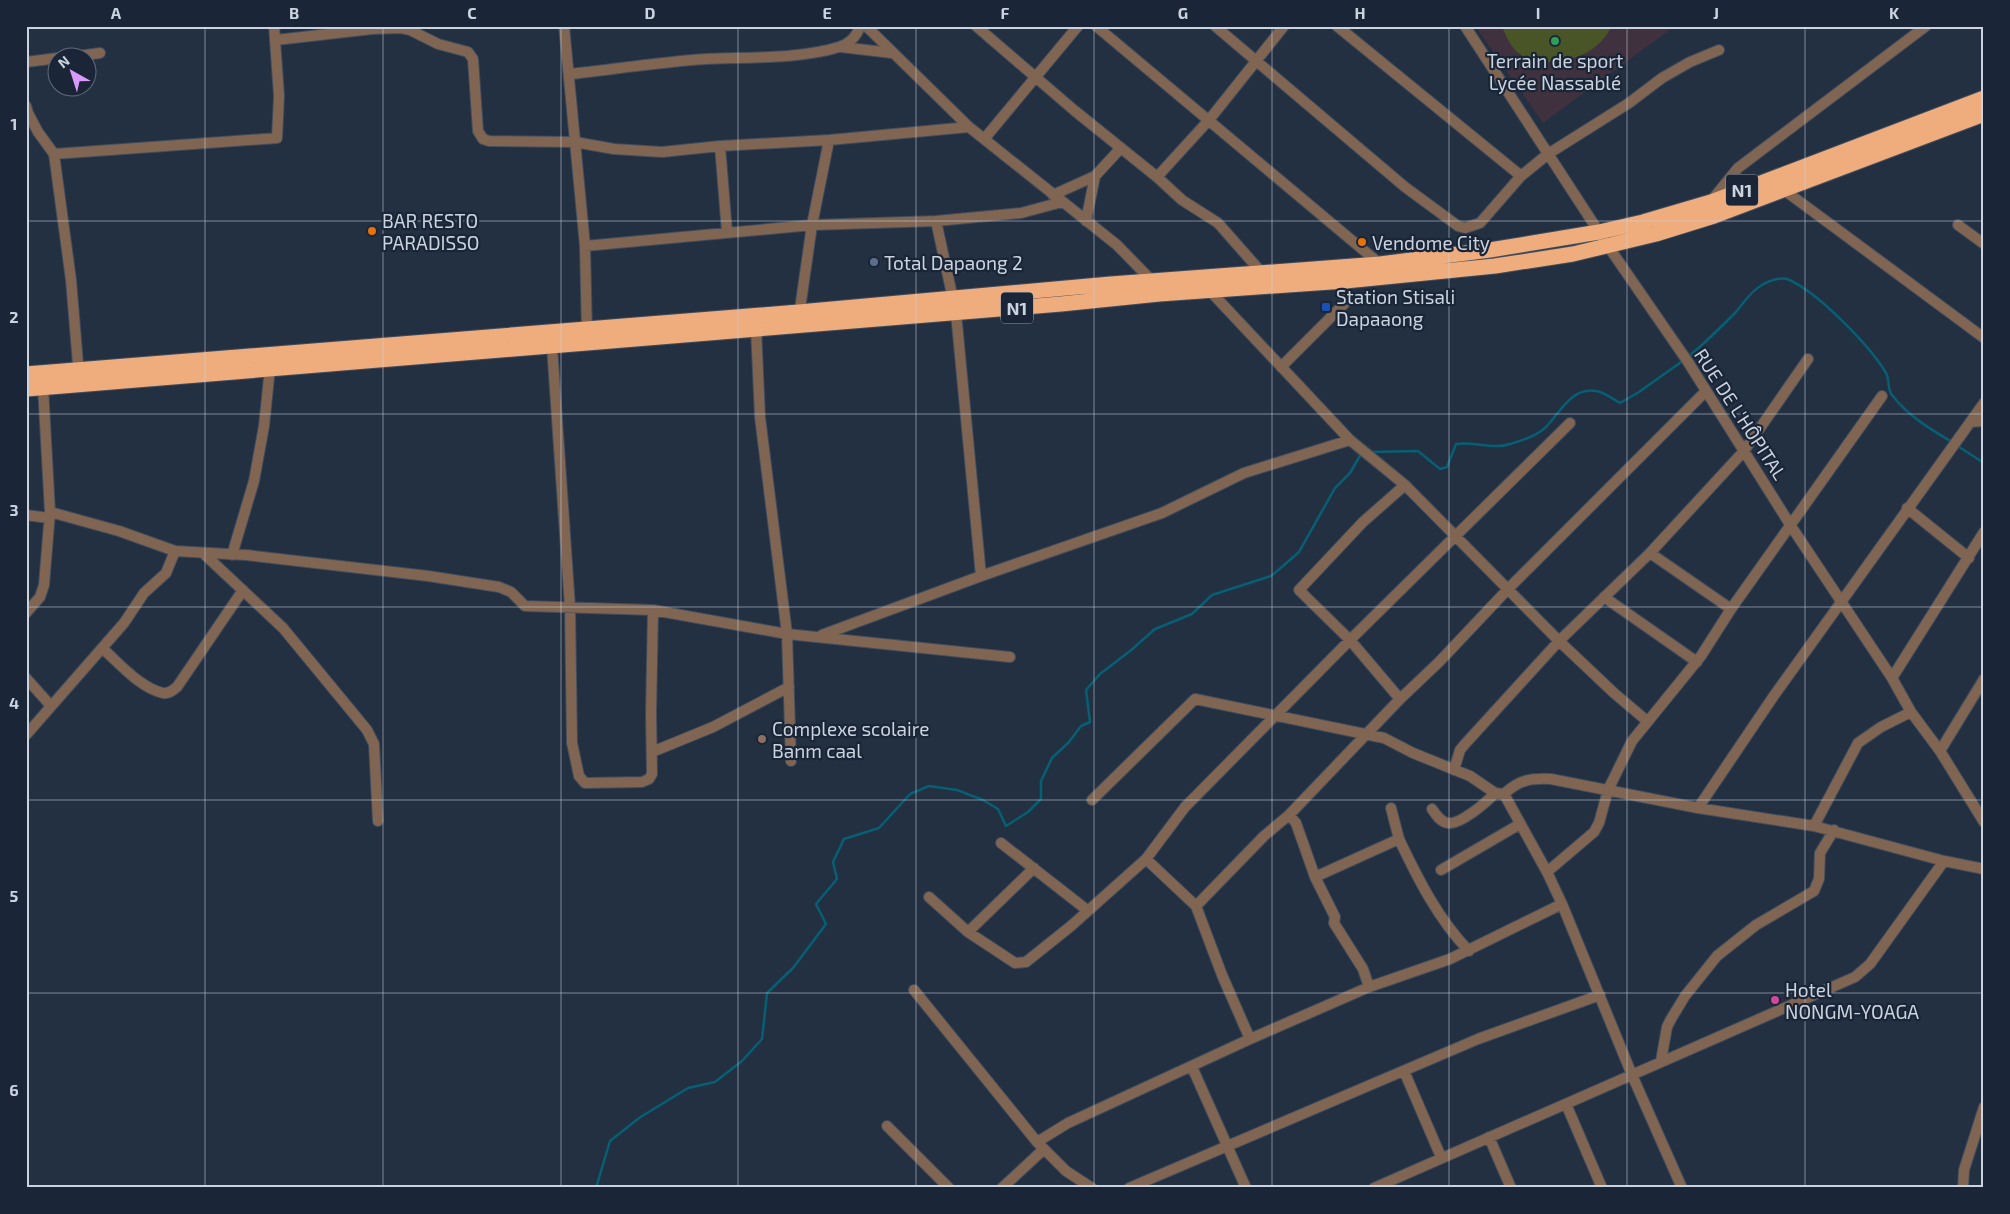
<svg xmlns="http://www.w3.org/2000/svg" width="2010" height="1214" font-family="'Exo 2',sans-serif">
	<style>
		.education { fill: #40313e }
		.green { fill: #495526 }
		.lines { fill: none; stroke-linecap: round; stroke-linejoin: round }
		.stream { stroke: #075f73; stroke-width: 2.5 }
		.minor-casing { stroke: #414d5d; stroke-width: 12 }
		.highway-casing { stroke: #414d5d; stroke-width: 17 }
		.minor { stroke: #806552; stroke-width: 10 }
		.highway { stroke: #efad7e; stroke-width: 15 }
		.grid { fill: none; stroke: #cad3de; stroke-width: 1; stroke-opacity: 0.55 }
		.leisure-dot { fill: #2e9e5b; stroke: #1a2637; stroke-width: 2 }
		.food-dot { fill: #e8710a; stroke: #1a2637; stroke-width: 2 }
		.service-dot { fill: #5c6f8a; stroke: #1a2637; stroke-width: 2 }
		.transit-dot { fill: #1a4fb4; stroke: #1a2637; stroke-width: 2 }
		.education-dot { fill: #8d6e63; stroke: #1a2637; stroke-width: 2 }
		.hotel-dot { fill: #d1479c; stroke: #1a2637; stroke-width: 2 }
		.labels { text-anchor: middle; dominant-baseline: central; stroke-width: 4.5; stroke-linejoin: round; paint-order: stroke }
		.shield { fill: #1a2637; stroke: #959fac; stroke-width: 1 }
		.shield-label { font-size: 18px; font-weight: bold; fill: #cad3de }
		.poi-label { font-size: 19px; fill: #cad3de; stroke: #1a2637; text-anchor: start }
		.street-label { font-size: 19px; fill: #cad3de; stroke: #1a2637 }
		.neatline { fill: none; stroke: #cad3de; stroke-width: 2 }
		.grid-label { font-size: 16px; text-anchor: middle; font-weight: bold; fill: #cad3de }
	</style>
	<rect width="100%" height="100%" fill="#233041"/>
	<path class="education" d="M1475,26H1675L1543,123Z"/>
	<path class="green" d="M1502,26H1612C1608,33 1602,42 1595,47C1575,63 1535,70 1515,50C1509,43 1505,35 1502,26Z"/>
	<g class="lines">
		<path class="stream" d="M1688,357C1704,344 1719,329 1733,315C1743,305 1749,292 1762,285C1768,281 1780,277 1787,279C1817,291 1870,346 1886,373C1890,380 1887,389 1892,395C1907,415 1930,429 1952,442
			M1956,445L1984,463
			M1371,452L1418,451L1440,469L1447,467L1456,444C1474,441 1492,450 1510,444C1521,441 1536,436 1545,428C1560,413 1571,387 1596,391C1604,392 1613,399 1620,403L1639,392L1684,360
			M596,1188L610,1141L639,1118L688,1088L715,1082L742,1061L762,1039L767,993L793,968L826,924L816,904L837,879L833,862L844,839L879,828L910,794L929,786L957,790L983,800L998,809L1006,826L1028,812L1041,799V781L1052,758L1069,742L1081,726L1090,722L1086,690L1100,674L1130,651L1155,629L1192,614L1212,595L1271,576L1283,566L1299,552L1335,488L1350,473L1361,454"/>
		<defs>
			<path id="minor" d="M564,26L585,246L587,334
				M866,26L969,127L1117,245L1155,284
				M976,26L1075,111L1157,177L1182,200L1218,223L1262,273
				M1096,26L1380,264
				M1215,26L1405,187L1458,226L1465,228L1480,223L1521,176
				M1337,26L1521,176L1548,154L1629,103L1662,78L1690,62L1719,50
				M1465,26L1608,246L1688,362L1791,526L1892,678L1911,712L1940,751L1984,822
				M276,40L372,29L401,28L410,30L438,44L468,52L473,59L478,131L483,139L489,141L575,142L614,149L662,152L720,146L829,140L969,127
				M841,47L892,53
				M64,58L100,53
				M26,62L58,58
				M570,74C615,69 661,62 706,59C746,57 801,59 839,47C849,44 857,36 860,26
				M26,106L28,113L38,132L54,154L71,280L79,376
				M985,138L1078,26
				M720,146L727,232
				M54,154L277,138L279,96L274,26
				M1157,177L1209,120L1284,26
				M1784,190L1984,338
				M1053,195L1095,176L1120,149
				M1712,200L1738,168L1926,26
				M936,221L956,313L981,576
				M1086,221L1095,176
				M1958,225L1984,244
				M585,246L812,225L936,221L1021,213L1062,202
				M1211,292L1350,440L1405,485L1559,641L1614,693L1647,721
				M799,316L812,225L829,140
				M756,328L760,417L787,634L791,761
				M552,346L570,607L572,743L579,776L585,783L642,782L649,779L652,774L651,713L653,610
				M1281,367L1345,303V281
				M43,387L50,512L119,531L175,551L246,555L428,576L499,587L511,592L525,606L653,610L787,634L1010,657
				M1970,422L1984,421
				M1907,508L1969,558
				M26,515L49,518
				M203,553L283,628L367,730L374,744L378,821
				M1650,553L1731,609
				M232,555L254,481L264,426L270,368
				M1604,597L1697,662
				M26,613L40,597L44,585L50,512
				M822,635L981,576L1162,513L1244,473L1350,440
				M102,648C119,663 140,688 163,693C169,694 173,690 177,687L243,590
				M26,678L51,706
				M1892,678L1984,532
				M1400,699L1350,640L1299,590L1363,522L1405,485
				M26,735L124,623L144,593L166,573L175,551
				M1940,751L1984,679
				M652,752L713,727L789,687
				M1454,770L1460,750L1465,744L1559,641L1650,553L1744,451L1808,359
				M1504,794L1547,872L1562,904L1632,1075L1682,1188
				M1092,800L1195,699L1384,738L1413,753L1470,776L1495,793L1504,794C1519,780 1530,778 1551,779L1698,808L1814,826L1944,861L1984,869
				M1698,808L1773,697L1984,403
				M1432,809C1436,815 1440,821 1447,823C1459,826 1487,802 1495,793
				M1289,815L1296,823L1315,877L1335,917L1334,923L1363,969L1369,987
				M1814,826L1858,743L1881,727L1911,712
				M1399,839C1418,879 1438,919 1469,951
				M1001,843L1087,910
				M1146,859L1196,906L1222,975L1250,1039
				M1441,870L1520,824
				M1547,872L1594,832L1599,823L1608,790L1632,741L1701,656L1731,609L1882,396
				M1315,877L1399,839L1391,808
				M929,897L968,932L1015,963L1026,962L1071,926L1146,859L1185,807L1350,640L1570,423
				M1196,906L1264,836L1289,815L1400,699L1440,661L1508,589L1705,392
				M968,932L1034,868
				M914,990L1037,1142L1066,1171L1092,1188
				M1661,1061L1667,1027L1671,1019L1685,996L1717,956L1756,925L1814,891L1819,879L1820,853L1834,830
				M1192,1067L1246,1188
				M1404,1071L1441,1157
				M1566,1104L1602,1188
				M887,1126L949,1188
				M1489,1137L1511,1188
				M1037,1142L1068,1123L1250,1039L1369,987L1450,959L1562,904
				M1002,1188L1044,1149
				M1129,1188L1478,1039L1600,995
				M1374,1188L1855,977L1870,964L1944,861
				M1963,1188L1964,1170L1984,1107"/>
			<path id="highway" d="M26,374L799,312L1111,284L1380,264L1490,250L1599,232L1643,222L1711,202L1984,98
				M26,389L1061,304L1159,294L1345,281L1495,266L1573,254L1656,234L1714,216L1984,114"/>
		</defs>
		<use href="#minor" class="minor-casing"/>
		<use href="#highway" class="highway-casing"/>
		<use href="#minor" class="minor"/>
		<use href="#highway" class="highway"/>
	</g>
	<path class="grid" d="M205,26V1188M383,26V1188M561,26V1188M738,26V1188M916,26V1188M1094,26V1188M1272,26V1188M1449,26V1188M1627,26V1188M1805,26V1188M26,221H1984M26,414H1984M26,607H1984M26,800H1984M26,993H1984"/>
	<circle class="leisure-dot" cx="1555" cy="41" r="5"/>
	<g class="food-dot">
		<circle cx="372" cy="231" r="5"/>
		<circle cx="1362" cy="242" r="5"/>
	</g>
	<circle class="service-dot" cx="874" cy="262" r="5"/>
	<rect class="transit-dot" x="1321" y="302" width="10" height="10" rx="2.5"/>
	<circle class="education-dot" cx="762" cy="739" r="5"/>
	<circle class="hotel-dot" cx="1775" cy="1000" r="5"/>
	<g class="labels">
		<g class="shield">
			<rect x="1726" y="174.5" width="32" height="31" rx="4"/>
			<rect x="1001" y="292.5" width="32" height="31" rx="4"/>
		</g>
		<g class="shield-label">
			<text x="1742" y="190">N1</text>
			<text x="1017" y="308">N1</text>
		</g>
		<g class="poi-label">
			<text x="1555" y="60" text-anchor="middle">Terrain de sport<tspan x="1555" dy="22">Lycée Nassablé</tspan></text>
			<text x="382" y="220">BAR RESTO<tspan x="382" dy="22">PARADISSO</tspan></text>
			<text x="1372" y="242">Vendome City</text>
			<text x="884" y="262">Total Dapaong 2</text>
			<text x="1336" y="296">Station Stisali<tspan x="1336" dy="22">Dapaaong</tspan></text>
			<text x="772" y="728">Complexe scolaire<tspan x="772" dy="22">Banm caal</tspan></text>
			<text x="1785" y="989">Hotel<tspan x="1785" dy="22">NONGM-YOAGA</tspan></text>
		</g>
		<g class="street-label">
			<text transform="translate(1741 414) rotate(57)">RUE DE L'HÔPITAL</text>
		</g>
	</g>
	<rect width="2010" height="1214" fill="none" stroke="#1a2637" stroke-width="55"/>
	<g transform="translate(72 72) rotate(321)"><circle r="24" fill="#1a2637" stroke="#606b7a"/>
	<path d="M0-4L9 19L0 12L-9 19Z" fill="#d79bf9"/>
	<text y="-8" font-size="14" font-weight="bold" text-anchor="middle" fill="#cad3de">N</text>
	</g>
	<rect x="28" y="28" width="1954" height="1158" class="neatline"/>
	<g class="grid-label">
		<text x="116" y="19">A</text>
		<text x="294" y="19">B</text>
		<text x="472" y="19">C</text>
		<text x="650" y="19">D</text>
		<text x="827" y="19">E</text>
		<text x="1005" y="19">F</text>
		<text x="1183" y="19">G</text>
		<text x="1360" y="19">H</text>
		<text x="1538" y="19">I</text>
		<text x="1716" y="19">J</text>
		<text x="1894" y="19">K</text>
		<text x="14" y="130">1</text>
		<text x="14" y="323">2</text>
		<text x="14" y="516">3</text>
		<text x="14" y="709">4</text>
		<text x="14" y="902">5</text>
		<text x="14" y="1096">6</text>
	</g>
</svg>
